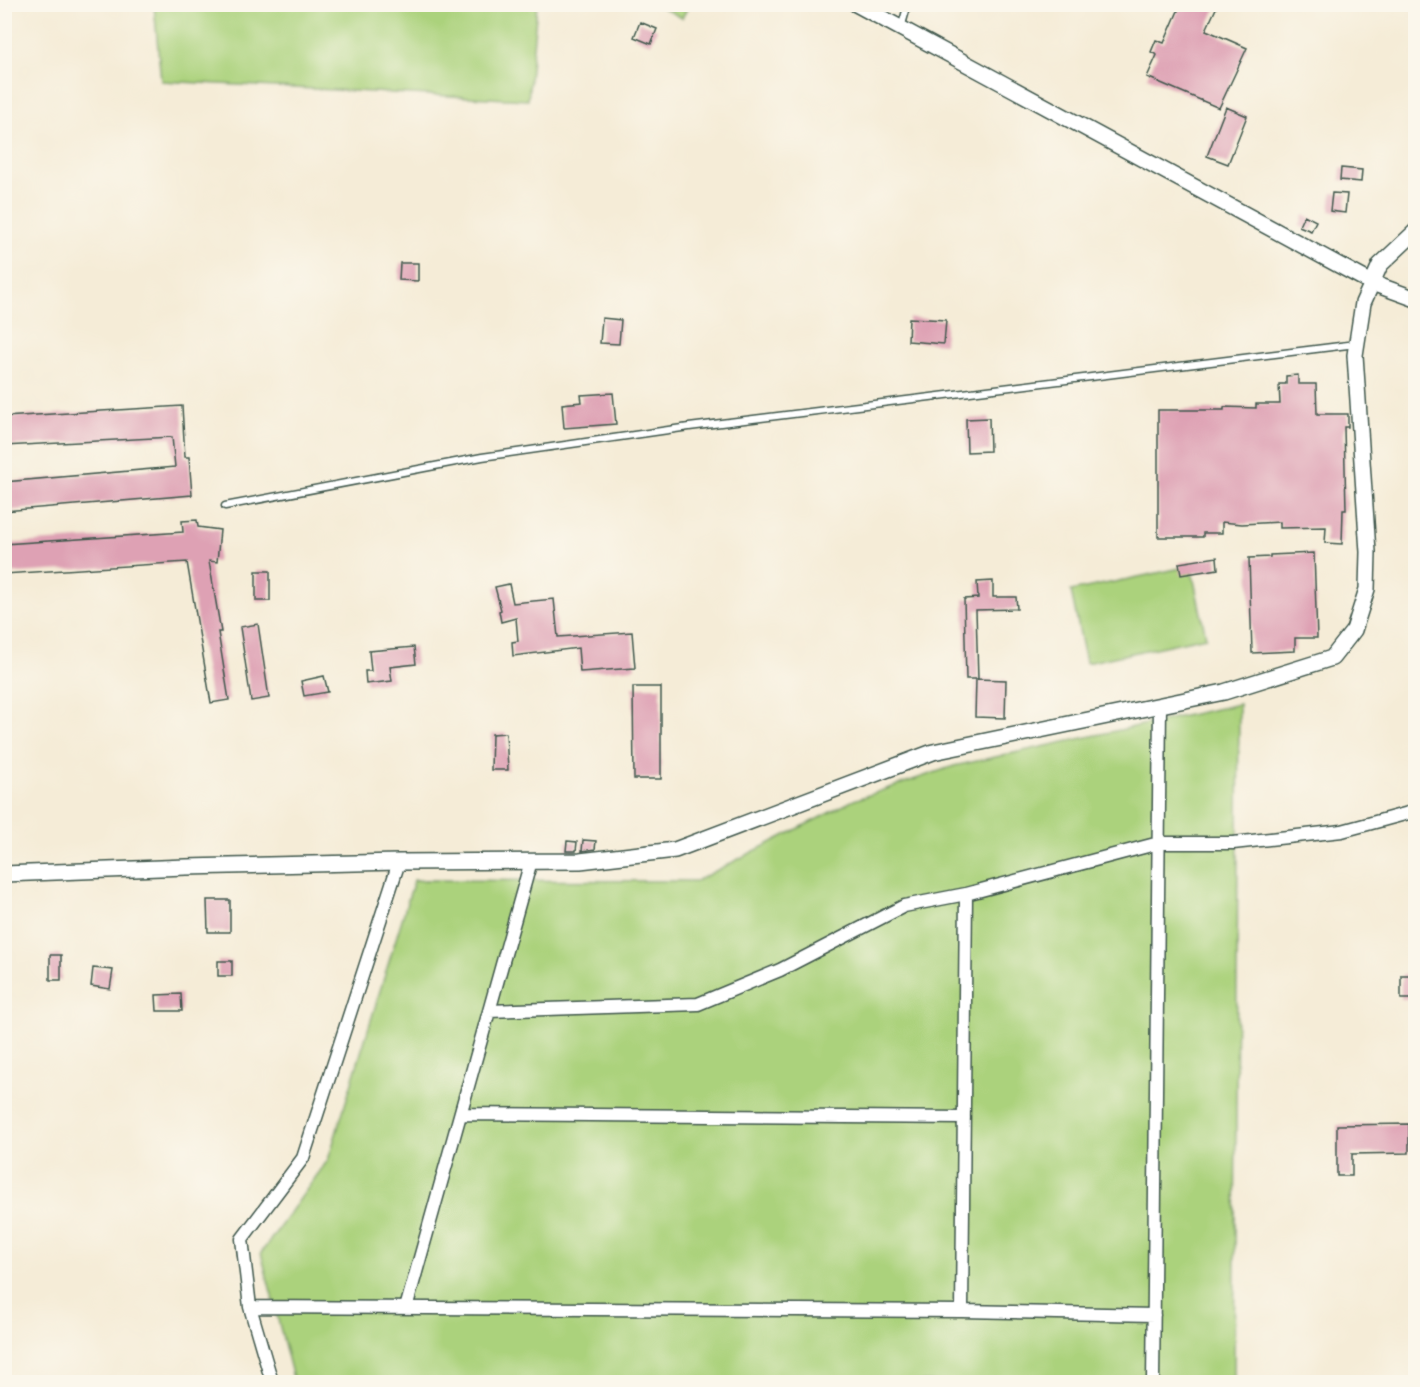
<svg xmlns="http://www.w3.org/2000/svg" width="1420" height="1387" font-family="Mynerve,sans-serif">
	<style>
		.green { fill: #abd27c; stroke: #658858; stroke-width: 1.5 }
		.building { fill: #dea1b4 }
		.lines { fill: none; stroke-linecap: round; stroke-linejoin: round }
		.service-casing { stroke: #3f574c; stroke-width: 9 }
		.minor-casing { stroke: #3f574c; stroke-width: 15 }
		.tertiary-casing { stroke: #3f574c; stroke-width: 18 }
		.service { stroke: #fff; stroke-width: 6 }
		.minor { stroke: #fff; stroke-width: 12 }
		.tertiary { stroke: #fff; stroke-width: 15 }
	</style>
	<rect width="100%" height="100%" fill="#fbf7ec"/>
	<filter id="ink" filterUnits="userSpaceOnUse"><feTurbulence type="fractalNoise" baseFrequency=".0167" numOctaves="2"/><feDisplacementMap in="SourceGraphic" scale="12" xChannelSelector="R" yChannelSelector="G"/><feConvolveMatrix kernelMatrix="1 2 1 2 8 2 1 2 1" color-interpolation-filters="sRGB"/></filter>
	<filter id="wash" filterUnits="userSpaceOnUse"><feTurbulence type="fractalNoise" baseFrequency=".008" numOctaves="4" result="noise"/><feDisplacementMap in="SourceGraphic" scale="24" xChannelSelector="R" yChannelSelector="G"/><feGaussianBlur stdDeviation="1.35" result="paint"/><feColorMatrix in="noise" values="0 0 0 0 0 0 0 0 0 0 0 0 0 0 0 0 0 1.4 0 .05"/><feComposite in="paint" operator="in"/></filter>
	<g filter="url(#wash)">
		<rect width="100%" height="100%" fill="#f5ecd7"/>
		<path class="green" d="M154,5H537L528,100L161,81Z
			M658,5H689L682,18Z
			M1191,566L1206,637L1086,663L1071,591Z
			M1239,704L1234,1382H294L261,1253L328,1160L414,880L696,881L854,800L954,766Z"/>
		<g id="blocks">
			<path class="building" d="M1181,4H1218L1206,30L1247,48L1219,108L1147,77L1157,55L1151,52L1156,40L1164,43Z
				M640,22L657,29L651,44L634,37Z
				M1226,107L1247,116L1228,164L1207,156Z
				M1341,168L1362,170L1361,182L1340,180Z
				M1332,193L1347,194L1345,213L1330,211Z
				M1304,215L1316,221L1311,231L1299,226Z
				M400,263H418V281L399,280Z
				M602,318L621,320L619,344L600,343Z
				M909,318L946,320L944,344L908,341Z
				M1298,375V384H1316L1317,414H1348V427H1344L1346,510H1343L1342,544L1325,543L1326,527L1280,528V522L1242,524L1222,522V533H1203V537H1158V410H1224V407L1256,408V404H1280L1279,384H1286V376Z
				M613,393L616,424L564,428L562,404L582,402L581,395Z
				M182,406L185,457H189L192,495L4,511V482L175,467L172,437L4,446V417Z
				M989,418L990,451L967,452L966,419Z
				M197,520L198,527L220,530L217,562L209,561L221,632H218L229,700L211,703L187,562L4,574V544L183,532L182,521Z
				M1314,553L1317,638H1295V651L1252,653L1249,558L1270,557V555Z
				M1217,557L1218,569L1181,575L1179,563Z
				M256,571H270V601H256Z
				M993,581V597H1016L1017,609L976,610L978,679H966L964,599L978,598L977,582Z
				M509,584L513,603L554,599L558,637L632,632L635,668L580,672L578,648L513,656L512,642L518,641L516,618L501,622L499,611L501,610L495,587Z
				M258,624L269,698L251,701L240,627Z
				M414,647L416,664L390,667L392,681L366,684L365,671H371L369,651Z
				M324,676L328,692L304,696L301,681Z
				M976,679L1006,680L1005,718L975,717Z
				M633,687H661V779H634Z
				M506,733L508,770H491L492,734Z
				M583,840L596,841L595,849L582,851Z
				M567,841L577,842L576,851H566Z
				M207,900H230V932H208Z
				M50,955H61V980H50Z
				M218,961H232V976H218Z
				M93,968L113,970L110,989L91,986Z
				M1401,975H1415L1414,999H1401Z
				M181,994L182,1011H157L156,995Z
				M1409,1124V1153L1352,1154V1176H1337V1125Z"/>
		</g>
	</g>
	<g filter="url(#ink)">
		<use href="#blocks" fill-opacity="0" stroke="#3f574c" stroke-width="1.5"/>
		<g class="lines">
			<defs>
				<path id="service" d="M901,28L908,4
					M225,506L482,457L689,427L1356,344"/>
				<path id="minor" d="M489,1011L698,1004L780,970L904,906L966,894L1159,843H1233L1342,831L1416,811
					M461,1114L964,1118
					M250,1307L962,1311L1154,1315
					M406,1308L531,861
					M962,1311L966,894
					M272,1382L250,1307L242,1239L303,1158L399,862
					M1153,1382L1160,706"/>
				<path id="tertiary" d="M856,4L1372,283L1416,299
					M4,874L186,867L399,862L580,861L675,850L933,752L1224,692L1332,658L1354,630L1367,589L1368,552L1355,355L1363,303L1380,265L1416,231"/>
			</defs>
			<use href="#service" class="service-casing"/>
			<use href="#minor" class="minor-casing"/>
			<use href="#tertiary" class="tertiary-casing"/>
			<use href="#service" class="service"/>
			<use href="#minor" class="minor"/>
			<use href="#tertiary" class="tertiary"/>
		</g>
	</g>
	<rect width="1420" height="1387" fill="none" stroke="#fbf7ec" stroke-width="24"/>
</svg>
